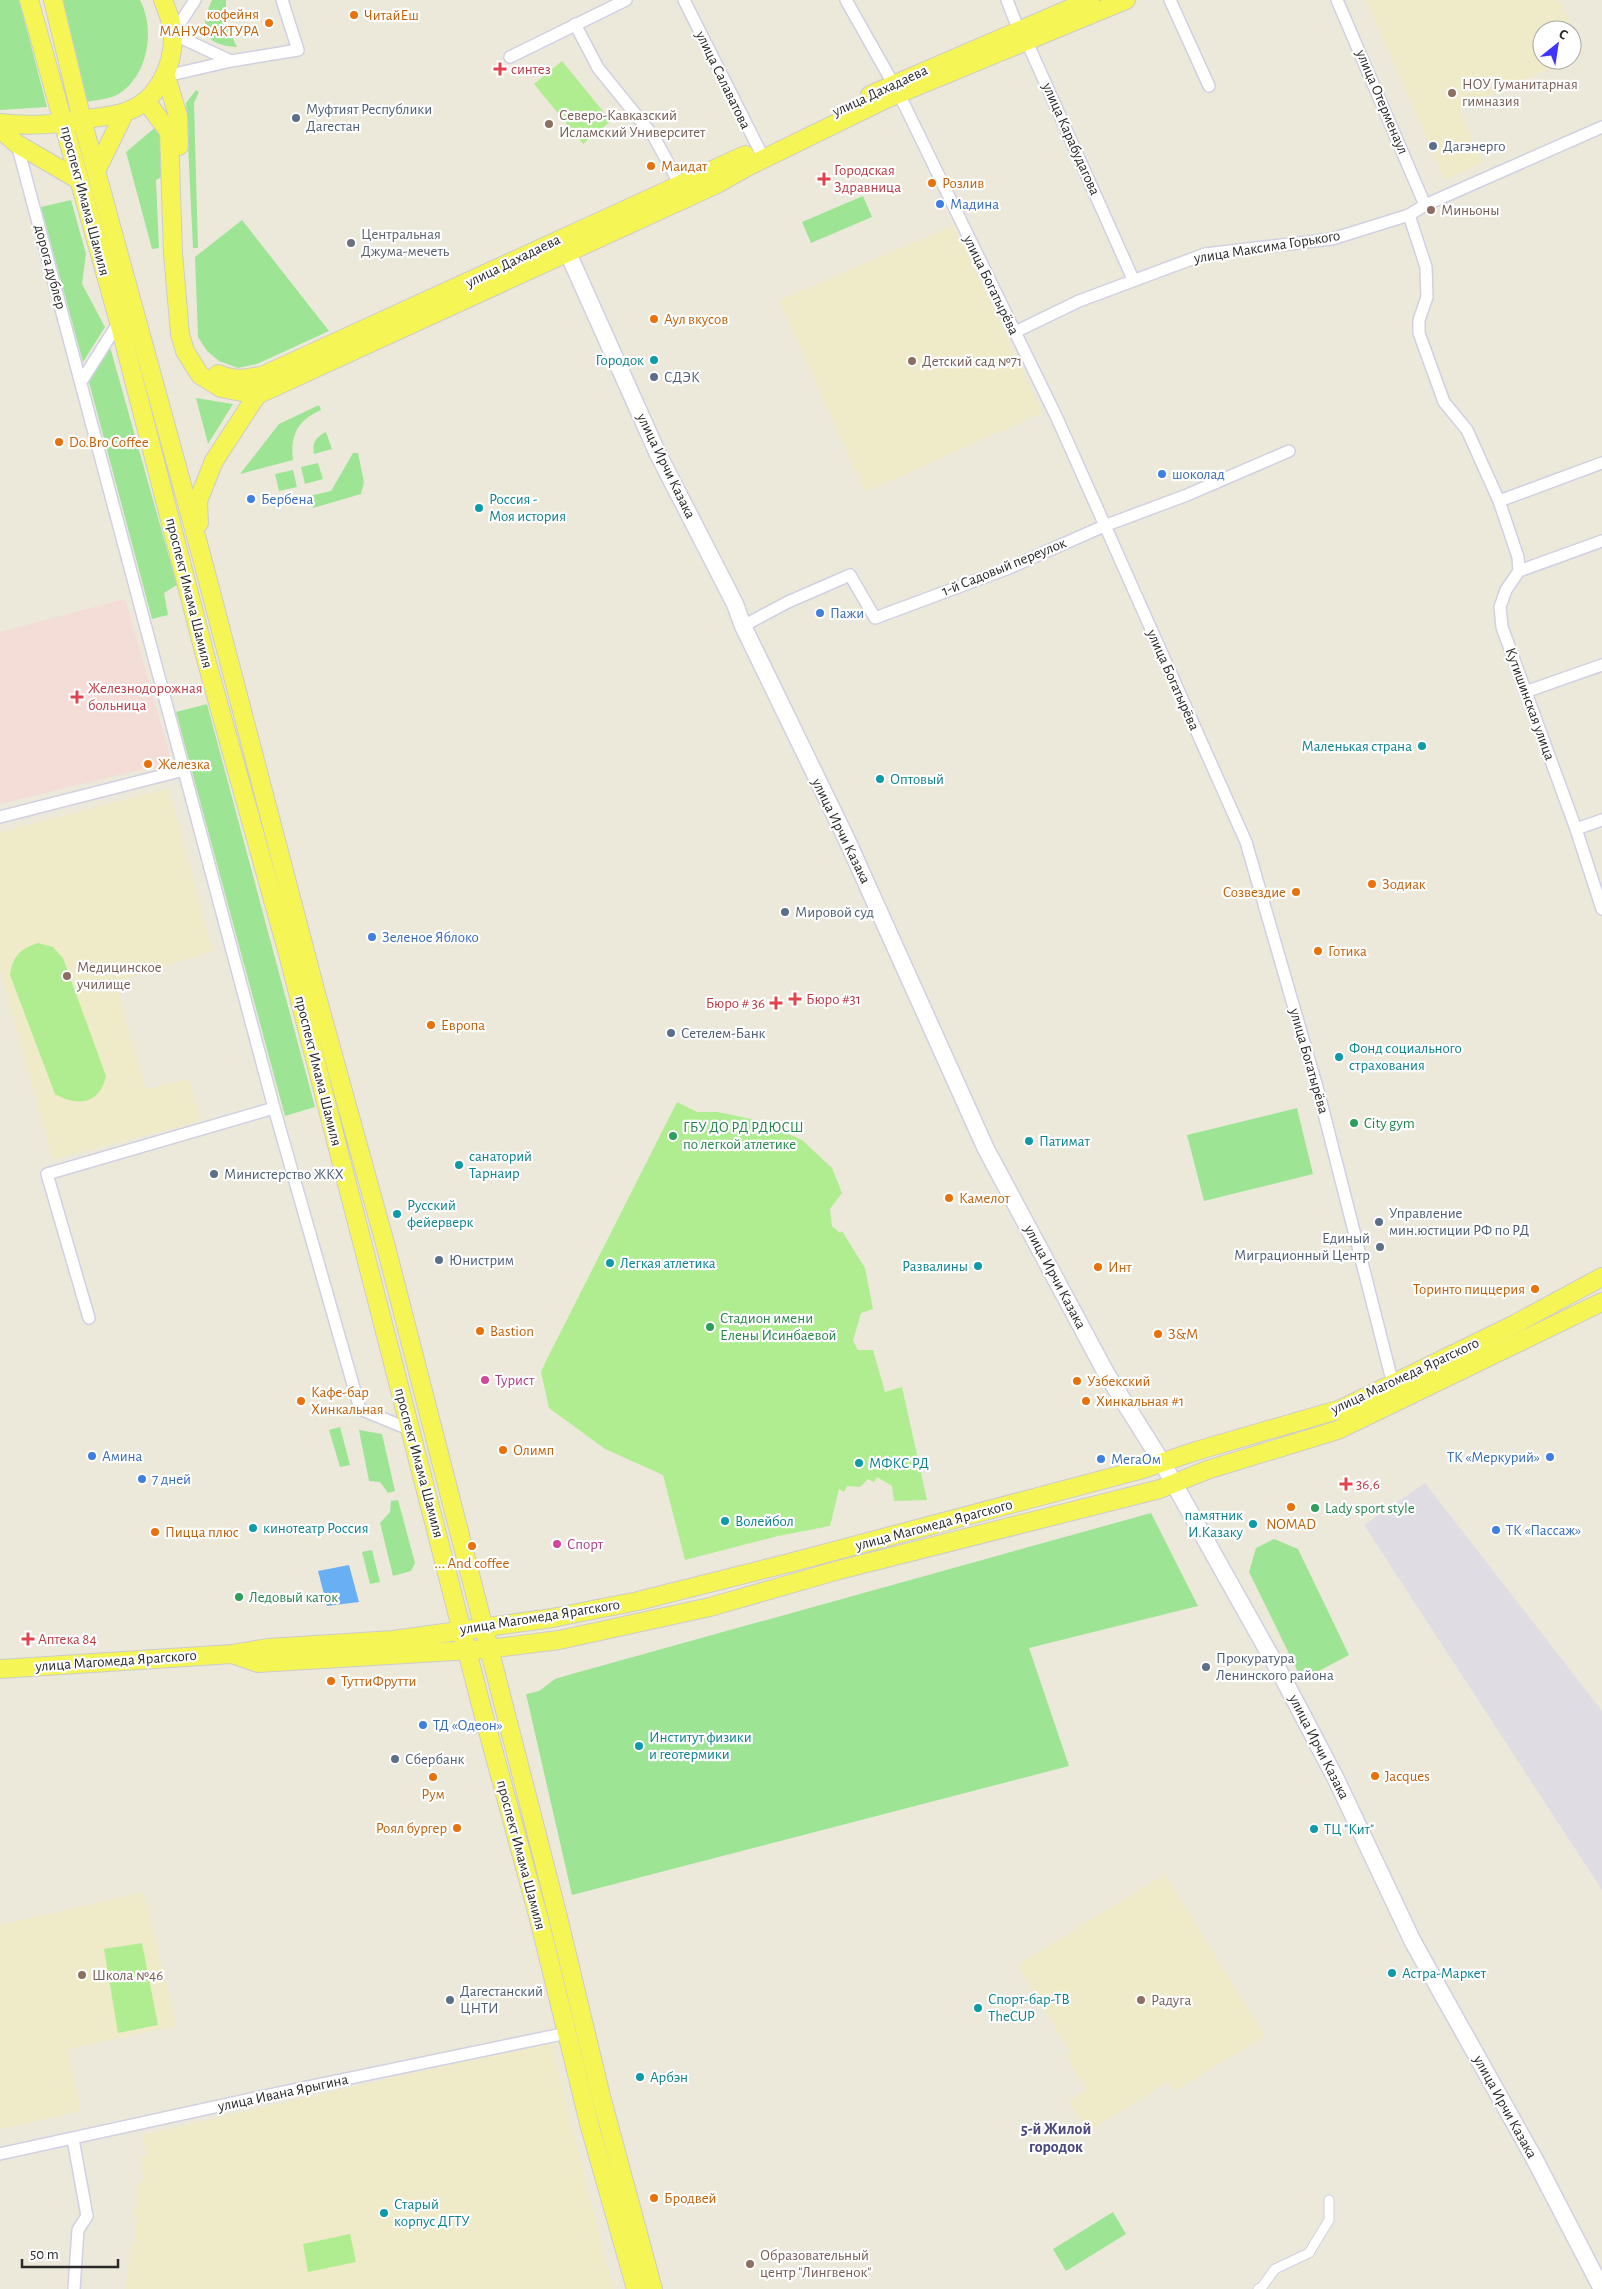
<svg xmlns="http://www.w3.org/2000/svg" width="1602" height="2289" font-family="'Alegreya Sans',sans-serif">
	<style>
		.industrial { fill: #e0dce4 }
		.education { fill: #efebc9 }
		.medical { fill: #f4dcd7 }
		.green { fill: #9de595 }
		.pitch { fill: #b0ed90 }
		.water { fill: #69aff3 }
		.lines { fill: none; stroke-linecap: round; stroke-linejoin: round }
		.pedestrian-casing { stroke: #d1d0e3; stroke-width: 11 }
		.minor-casing { stroke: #d1d0e3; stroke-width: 14 }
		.secondary-casing { stroke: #d1d0e3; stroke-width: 19 }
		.primary-casing { stroke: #ccc; stroke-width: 20 }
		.pedestrian { stroke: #fff; stroke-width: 9 }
		.minor { stroke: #fff; stroke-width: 11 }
		.secondary { stroke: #fff; stroke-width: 16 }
		.primary { stroke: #f6f556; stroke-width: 18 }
		.food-dot { fill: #e8710a; stroke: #fff; stroke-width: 2 }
		.health-dot { fill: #e0444e; stroke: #fff; stroke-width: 2 }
		.education-dot { fill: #8d6e63; stroke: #fff; stroke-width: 2 }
		.service-dot { fill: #5c6f8a; stroke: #fff; stroke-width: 2 }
		.shop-dot { fill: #3f7fe0; stroke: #fff; stroke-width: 2 }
		.worship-dot { fill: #6b7280; stroke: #fff; stroke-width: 2 }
		.culture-dot { fill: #0f9aa8; stroke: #fff; stroke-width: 2 }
		.leisure-dot { fill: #2e9e5b; stroke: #fff; stroke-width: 2 }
		.hotel-dot { fill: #d1479c; stroke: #fff; stroke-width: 2 }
		.labels { text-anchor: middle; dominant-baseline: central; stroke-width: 4.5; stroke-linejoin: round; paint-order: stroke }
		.food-label { font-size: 15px; fill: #c56008; stroke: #fff; text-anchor: start }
		.health-label { font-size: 15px; fill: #be3a42; stroke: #fff; text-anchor: start }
		.street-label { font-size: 15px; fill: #292929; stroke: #fff }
		.education-label { font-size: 15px; fill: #785e54; stroke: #fff; text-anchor: start }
		.service-label { font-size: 15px; fill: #4e5e75; stroke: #fff; text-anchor: start }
		.shop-label { font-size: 15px; fill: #366cbe; stroke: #fff; text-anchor: start }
		.worship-label { font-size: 15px; fill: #5b616d; stroke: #fff; text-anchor: start }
		.culture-label { font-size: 15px; fill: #0d838f; stroke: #fff; text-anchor: start }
		.leisure-label { font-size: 15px; fill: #27864d; stroke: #fff; text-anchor: start }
		.hotel-label { font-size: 15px; fill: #b23c85; stroke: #fff; text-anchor: start }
		.neighbourhood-label { font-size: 16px; font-weight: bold; fill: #4b487c; stroke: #fff }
	</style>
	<rect width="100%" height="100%" fill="#ece9db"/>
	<path class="industrial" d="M1425,1483L1602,1711V1890L1364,1525Z"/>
	<path class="education" d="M1366,0H1559L1585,53L1572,59V30H1542V60H1570L1459,109L1483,162L1445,180Z
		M954,225L1042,413L865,492L779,300Z
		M169,788L213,951L115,982L146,1089L189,1079L201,1121L53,1160L0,971V832Z
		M1165,1874L1265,2036L1175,2091L1169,2082L1088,2131L1069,2101L1086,2090L1065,2055L1070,2052L1017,1965Z
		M144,1892L177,2026L68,2049L81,2111L0,2129V1925Z
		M551,2041L613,2289H125L131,2246L136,2242L134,2208L138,2207V2182L144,2180L140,2158L147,2156L142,2135Z"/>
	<path class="medical" d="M125,599L172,762L0,804V632Z"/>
	<path class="green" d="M0,0H19L47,107L0,110Z
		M62,0H140C155,28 149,74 120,93C111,99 97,100 86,102Z
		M212,0H226V24L237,47C204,45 198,30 212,0Z
		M196,90L199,92L194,103L198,248H193L186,103Z
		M157,126L164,137L165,175L156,180L159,248L152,249L126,152Z
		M863,196L872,217L811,243L802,222Z
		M71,200L86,254L82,284L105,327L83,362L41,207Z
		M242,220L329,331L257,364L238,368L219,361L207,351L198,337L195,257Z
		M110,347L177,585L164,593L168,615L152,619L89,382Z
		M196,398L233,404L208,444Z
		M319,405L321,410C298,420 290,435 293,460L240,474L279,424Z
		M326,432L332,449L314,454C312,442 316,437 326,432Z
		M353,453H358L364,482L361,494L313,508L309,496L331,491Z
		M318,463L323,479L305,484L301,467Z
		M293,470L297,487L279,491L275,474Z
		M207,704L315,1107L285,1116L176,712Z
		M1297,1108L1313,1174L1204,1201L1187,1135Z
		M340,1427L350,1465L340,1467L329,1430Z
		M359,1430L382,1434L395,1491L388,1493L380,1482L369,1481Z
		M398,1500L415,1563L411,1571L393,1576L380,1523L390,1512L391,1501Z
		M1151,1513L1198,1606L1029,1648L1069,1766L572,1895L526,1694L539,1691L555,1679L579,1672Z
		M1274,1539L1298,1549L1349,1655L1302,1680L1249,1572L1256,1548Z
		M372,1550L380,1582L370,1584L362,1552Z
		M1113,2212L1126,2234L1066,2271L1053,2249Z"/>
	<path class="pitch" d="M562,61L611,121L583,144L534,84Z
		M38,943L53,947L63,958L106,1076C100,1104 78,1107 55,1094L10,975C13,956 20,949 38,943Z
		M677,1102L697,1112H718L760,1121L802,1140L832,1168L842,1193L830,1209L832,1226L840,1233L842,1231L865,1268L873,1309L861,1313L853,1341L858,1350H873L885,1392L902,1387L927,1500L894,1501L892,1486L877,1477L874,1482L868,1479L860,1487L847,1486L844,1492L839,1489L830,1526L778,1536L685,1560L663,1475L605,1449L549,1408L541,1372L546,1361Z
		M142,1943L158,2025L118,2033L104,1949Z
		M350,2234L356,2262L308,2272L303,2244Z"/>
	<path class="water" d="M349,1565L359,1602L327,1606L318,1571Z"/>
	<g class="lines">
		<defs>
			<path id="pedestrian" d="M1258,2289L1262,2287L1275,2269L1309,2253L1329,2220V2200"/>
			<path id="minor" d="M195,0L173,34L231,61
				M684,0L764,159
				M846,0L899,94L1057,418L1246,842L1319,1094L1394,1388
				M1007,0L1019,31L1027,42L1133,279
				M1170,0L1209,86
				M1337,0L1425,205
				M575,24L598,68L654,137L683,190
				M510,57L626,0
				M166,76L231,61L298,50L282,0
				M17,144L274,1108L360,1409L411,1430
				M1409,215L1426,267L1427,297L1419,320V333L1444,402L1467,430L1499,501L1518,557L1519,571L1506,590L1500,607L1502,627L1576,829L1602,909
				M1015,332L1079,301L1205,254L1332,239L1409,215L1425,205L1602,127
				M81,382L119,322
				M1499,501L1602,463
				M1519,571L1602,541
				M743,626L788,602L850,575L875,618L1009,568L1104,526L1187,495L1289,451
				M1525,692L1602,665
				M0,817L184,770
				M1576,829L1602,820
				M89,1318L47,1174L274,1108
				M73,2139L87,2216L78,2230L74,2289
				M0,2154L283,2092L567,2033"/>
			<path id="secondary" d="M563,242L658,454L735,604L743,626L846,838L986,1149L1106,1373L1163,1464L1283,1678L1336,1779L1413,1942L1535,2160L1602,2289"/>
			<path id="primary" d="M29,0L119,322L207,663L287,950L482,1709L539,1919L590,2127L636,2289
				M53,0L82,120L202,558L317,997L386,1247L557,1913L601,2096L653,2289
				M166,76L178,116L179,146
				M870,95L1090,0
				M146,101L169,132L173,253L180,334L185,351L200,375L221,388L257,395L717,184L749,166L886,99L1126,0
				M0,123C30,127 57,124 87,119C99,117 114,116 125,112C158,101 174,66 173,33C172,21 167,11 163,0
				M0,129L17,144L79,180
				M97,169L125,112
				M218,374C234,381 248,379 264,375L745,155
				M199,523L198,501L214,461L257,395
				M232,1654L258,1663L488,1649L559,1640L710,1607L839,1570L1160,1489L1207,1470L1338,1430L1602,1302
				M0,1669L232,1654L268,1648L393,1640L552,1618L638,1601L789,1563L1143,1469L1196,1451L1341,1409L1515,1324L1602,1277"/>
		</defs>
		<use href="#pedestrian" class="pedestrian-casing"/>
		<use href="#minor" class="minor-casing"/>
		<use href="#secondary" class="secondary-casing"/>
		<use href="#primary" class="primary-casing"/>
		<use href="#pedestrian" class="pedestrian"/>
		<use href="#minor" class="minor"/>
		<use href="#secondary" class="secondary"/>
		<use href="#primary" class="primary"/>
	</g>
	<g class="food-dot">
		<circle cx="354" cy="15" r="5"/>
		<circle cx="269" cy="23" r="5"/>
		<circle cx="651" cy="166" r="5"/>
		<circle cx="932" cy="183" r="5"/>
		<circle cx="654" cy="319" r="5"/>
		<circle cx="59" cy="442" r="5"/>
		<circle cx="148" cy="764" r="5"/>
		<circle cx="1372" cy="884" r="5"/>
		<circle cx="1296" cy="892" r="5"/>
		<circle cx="1318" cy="951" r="5"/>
		<circle cx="431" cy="1025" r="5"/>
		<circle cx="949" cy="1198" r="5"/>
		<circle cx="1098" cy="1267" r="5"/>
		<circle cx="1535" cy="1289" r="5"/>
		<circle cx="480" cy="1331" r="5"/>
		<circle cx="1158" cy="1334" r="5"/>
		<circle cx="1077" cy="1381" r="5"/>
		<circle cx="301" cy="1401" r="5"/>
		<circle cx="1086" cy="1401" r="5"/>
		<circle cx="503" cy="1450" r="5"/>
		<circle cx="1291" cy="1507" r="5"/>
		<circle cx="155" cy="1532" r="5"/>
		<circle cx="472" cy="1546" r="5"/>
		<circle cx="331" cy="1681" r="5"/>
		<circle cx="1375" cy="1776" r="5"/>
		<circle cx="433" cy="1777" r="5"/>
		<circle cx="457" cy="1828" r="5"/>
		<circle cx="654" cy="2198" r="5"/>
	</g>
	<g class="health-dot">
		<path d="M497.5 61.5h5v5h5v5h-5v5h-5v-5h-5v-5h5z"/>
		<path d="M821.5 171.5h5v5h5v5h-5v5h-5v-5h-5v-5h5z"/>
		<path d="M74.5 689.5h5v5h5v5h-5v5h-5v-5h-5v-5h5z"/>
		<path d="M792.5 991.5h5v5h5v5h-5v5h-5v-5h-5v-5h5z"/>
		<path d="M773.5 995.5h5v5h5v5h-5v5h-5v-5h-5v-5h5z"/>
		<path d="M1343.5 1476.5h5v5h5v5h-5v5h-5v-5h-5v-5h5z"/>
		<path d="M25.5 1631.5h5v5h5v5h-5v5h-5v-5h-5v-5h5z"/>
	</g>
	<g class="education-dot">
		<circle cx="1452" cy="93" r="5"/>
		<circle cx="549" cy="124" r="5"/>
		<circle cx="1431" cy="210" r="5"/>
		<circle cx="912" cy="361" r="5"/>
		<circle cx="67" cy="976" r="5"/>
		<circle cx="82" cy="1975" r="5"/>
		<circle cx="1141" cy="2000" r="5"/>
		<circle cx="750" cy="2264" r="5"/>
	</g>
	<g class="service-dot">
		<circle cx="296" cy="118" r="5"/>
		<circle cx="1433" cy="146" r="5"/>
		<circle cx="654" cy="377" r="5"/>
		<circle cx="785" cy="912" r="5"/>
		<circle cx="671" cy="1033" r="5"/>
		<circle cx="214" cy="1174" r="5"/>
		<circle cx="1379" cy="1222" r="5"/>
		<circle cx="1380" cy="1247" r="5"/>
		<circle cx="439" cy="1260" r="5"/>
		<circle cx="1206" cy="1667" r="5"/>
		<circle cx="395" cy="1759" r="5"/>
		<circle cx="450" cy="2000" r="5"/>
	</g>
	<g class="shop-dot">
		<circle cx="940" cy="204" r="5"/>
		<circle cx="1162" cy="474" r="5"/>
		<circle cx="251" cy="499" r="5"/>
		<circle cx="820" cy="613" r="5"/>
		<circle cx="372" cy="937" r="5"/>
		<circle cx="92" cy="1456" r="5"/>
		<circle cx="1550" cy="1457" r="5"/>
		<circle cx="1101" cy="1459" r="5"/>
		<circle cx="142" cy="1479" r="5"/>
		<circle cx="1496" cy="1530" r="5"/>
		<circle cx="423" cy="1725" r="5"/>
	</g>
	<circle class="worship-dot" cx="351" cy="243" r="5"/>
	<g class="culture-dot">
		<circle cx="654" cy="360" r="5"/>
		<circle cx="479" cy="508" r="5"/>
		<circle cx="1422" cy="746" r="5"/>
		<circle cx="880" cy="779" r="5"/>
		<circle cx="1339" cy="1057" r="5"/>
		<circle cx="1029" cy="1141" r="5"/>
		<circle cx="459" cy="1165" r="5"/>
		<circle cx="397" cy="1214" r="5"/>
		<circle cx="610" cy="1263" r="5"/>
		<circle cx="978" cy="1266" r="5"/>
		<circle cx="859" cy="1463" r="5"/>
		<circle cx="725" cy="1521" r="5"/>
		<circle cx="1253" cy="1524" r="5"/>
		<circle cx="253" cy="1528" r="5"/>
		<circle cx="639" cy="1746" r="5"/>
		<circle cx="1314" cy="1829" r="5"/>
		<circle cx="1392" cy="1973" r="5"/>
		<circle cx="978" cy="2008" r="5"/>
		<circle cx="640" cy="2077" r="5"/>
		<circle cx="384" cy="2213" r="5"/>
	</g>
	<g class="leisure-dot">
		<circle cx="1354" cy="1123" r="5"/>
		<circle cx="673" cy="1136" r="5"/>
		<circle cx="710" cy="1327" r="5"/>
		<circle cx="1315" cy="1508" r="5"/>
		<circle cx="239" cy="1597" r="5"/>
	</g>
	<g class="hotel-dot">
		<circle cx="485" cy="1380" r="5"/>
		<circle cx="557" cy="1544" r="5"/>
	</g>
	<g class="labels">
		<g class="food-label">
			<text x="259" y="14" text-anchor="end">кофейня<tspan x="259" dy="17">МАНУФАКТУРА</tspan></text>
			<text x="364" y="15">ЧитайЕш</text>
			<text x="661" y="166">Маидат</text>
			<text x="942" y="183">Розлив</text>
			<text x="664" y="319">Аул вкусов</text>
			<text x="69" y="442">Do.Bro Coffee</text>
			<text x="158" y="764">Железка</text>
			<text x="1382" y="884">Зодиак</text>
			<text x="1286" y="892" text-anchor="end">Созвездие</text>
			<text x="1328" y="951">Готика</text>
			<text x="441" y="1025">Европа</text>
			<text x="959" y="1198">Камелот</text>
			<text x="1108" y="1267">Инт</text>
			<text x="1525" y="1289" text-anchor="end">Торинто пиццерия</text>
			<text x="490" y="1331">Bastion</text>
			<text x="1168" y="1334">З&amp;М</text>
			<text x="1087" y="1381">Узбекский</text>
			<text x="311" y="1392">Кафе-бар<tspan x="311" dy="17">Хинкальная</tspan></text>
			<text x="1096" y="1401">Хинкальная #1</text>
			<text x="513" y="1450">Олимп</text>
			<text x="1291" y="1524" text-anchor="middle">NOMAD</text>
			<text x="165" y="1532">Пицца плюс</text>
			<text x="472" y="1563" text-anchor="middle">... And coffee</text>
			<text x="341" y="1681">ТуттиФрутти</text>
			<text x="1385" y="1776">Jacques</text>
			<text x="433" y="1794" text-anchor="middle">Рум</text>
			<text x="447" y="1828" text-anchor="end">Роял бургер</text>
			<text x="664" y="2198">Бродвей</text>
		</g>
		<g class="health-label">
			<text x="511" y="69">синтез</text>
			<text x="834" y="170">Городская<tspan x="834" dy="17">Здравница</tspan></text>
			<text x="88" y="688">Железнодорожная<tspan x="88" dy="17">больница</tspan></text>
			<text x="806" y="999">Бюро #31</text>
			<text x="765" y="1003" text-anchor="end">Бюро # 36</text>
			<text x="1356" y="1484">36,6</text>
			<text x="38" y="1639">Аптека 84</text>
		</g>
		<g class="street-label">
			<text transform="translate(723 80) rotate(64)">улица Салаватова</text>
			<text transform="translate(880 91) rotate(-25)">улица Дахадаева</text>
			<text transform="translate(1382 102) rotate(67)">улица Отерменаул</text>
			<text transform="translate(1071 139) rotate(66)">улица Карабудагова</text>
			<text transform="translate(85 201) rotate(75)">проспект Имама Шамиля</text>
			<text transform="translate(1267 247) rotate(-9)">улица Максима Горького</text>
			<text transform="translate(513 261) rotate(-26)">улица Дахадаева</text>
			<text transform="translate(50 267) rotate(75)">дорога дублер</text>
			<text transform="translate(991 285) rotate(64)">улица Богатырёва</text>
			<text transform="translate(666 466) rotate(64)">улица Ирчи Казака</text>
			<text transform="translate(1004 567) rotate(-22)">1-й Садовый переулок</text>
			<text transform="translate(189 593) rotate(76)">проспект Имама Шамиля</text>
			<text transform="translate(1173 680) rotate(66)">улица Богатырёва</text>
			<text transform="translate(1530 704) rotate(70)">Кутишинская улица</text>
			<text transform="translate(841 831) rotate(64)">улица Ирчи Казака</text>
			<text transform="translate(1309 1061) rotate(74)">улица Богатырёва</text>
			<text transform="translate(318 1071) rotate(76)">проспект Имама Шамиля</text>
			<text transform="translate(1055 1277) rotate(62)">улица Ирчи Казака</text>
			<text transform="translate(1405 1376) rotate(-25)">улица Магомеда Ярагского</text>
			<text transform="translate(419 1463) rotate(75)">проспект Имама Шамиля</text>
			<text transform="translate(934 1525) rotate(-15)">улица Магомеда Ярагского</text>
			<text transform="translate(540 1617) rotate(-9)">улица Магомеда Ярагского</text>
			<text transform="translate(116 1661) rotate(-4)">улица Магомеда Ярагского</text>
			<text transform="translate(1319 1747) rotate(63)">улица Ирчи Казака</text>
			<text transform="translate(521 1855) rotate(75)">проспект Имама Шамиля</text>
			<text transform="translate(283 2093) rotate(-12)">улица Ивана Ярыгина</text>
			<text transform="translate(1505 2107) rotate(61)">улица Ирчи Казака</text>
		</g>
		<g class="education-label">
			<text x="1462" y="84">НОУ Гуманитарная<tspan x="1462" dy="17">гимназия</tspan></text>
			<text x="559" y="115">Северо-Кавказский<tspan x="559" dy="17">Исламский Университет</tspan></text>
			<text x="1441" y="210">Миньоны</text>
			<text x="922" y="361">Детский сад №71</text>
			<text x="77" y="967">Медицинское<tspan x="77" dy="17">училище</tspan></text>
			<text x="92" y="1975">Школа №46</text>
			<text x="1151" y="2000">Радуга</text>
			<text x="760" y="2255">Образовательный<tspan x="760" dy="17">центр "Лингвенок"</tspan></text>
		</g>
		<g class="service-label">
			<text x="306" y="109">Муфтият Республики<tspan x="306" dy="17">Дагестан</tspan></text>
			<text x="1443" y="146">Дагэнерго</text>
			<text x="664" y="377">СДЭК</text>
			<text x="795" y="912">Мировой суд</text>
			<text x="681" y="1033">Сетелем-Банк</text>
			<text x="224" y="1174">Министерство ЖКХ</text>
			<text x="1389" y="1213">Управление<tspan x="1389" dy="17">мин.юстиции РФ по РД</tspan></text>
			<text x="1370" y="1238" text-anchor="end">Единый<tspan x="1370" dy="17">Миграционный Центр</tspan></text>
			<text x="449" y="1260">Юнистрим</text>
			<text x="1216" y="1658">Прокуратура<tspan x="1216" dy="17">Ленинского района</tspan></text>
			<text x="405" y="1759">Сбербанк</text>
			<text x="460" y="1991">Дагестанский<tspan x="460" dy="17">ЦНТИ</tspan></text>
		</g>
		<g class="shop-label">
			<text x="950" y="204">Мадина</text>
			<text x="1172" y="474">шоколад</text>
			<text x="261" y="499">Бербена</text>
			<text x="830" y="613">Пажи</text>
			<text x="382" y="937">Зеленое Яблоко</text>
			<text x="102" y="1456">Амина</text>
			<text x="1540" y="1457" text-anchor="end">ТК «Меркурий»</text>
			<text x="1111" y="1459">МегаОм</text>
			<text x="152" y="1479">7 дней</text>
			<text x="1506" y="1530">ТК «Пассаж»</text>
			<text x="433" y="1725">ТД «Одеон»</text>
		</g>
		<g class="worship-label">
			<text x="361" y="234">Центральная<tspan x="361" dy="17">Джума-мечеть</tspan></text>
		</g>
		<g class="culture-label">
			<text x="644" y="360" text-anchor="end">Городок</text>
			<text x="489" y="499">Россия -<tspan x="489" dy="17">Моя история</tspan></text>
			<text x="1412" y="746" text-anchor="end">Маленькая страна</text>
			<text x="890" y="779">Оптовый</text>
			<text x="1349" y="1048">Фонд социального<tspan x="1349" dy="17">страхования</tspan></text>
			<text x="1039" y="1141">Патимат</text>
			<text x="469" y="1156">санаторий<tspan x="469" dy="17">Тарнаир</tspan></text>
			<text x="407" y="1205">Русский<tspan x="407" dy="17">фейерверк</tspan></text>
			<text x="620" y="1263">Легкая атлетика</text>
			<text x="968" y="1266" text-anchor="end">Развалины</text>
			<text x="869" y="1463">МФКС РД</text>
			<text x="1243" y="1515" text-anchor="end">памятник<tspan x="1243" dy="17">И.Казаку</tspan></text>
			<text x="735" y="1521">Волейбол</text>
			<text x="263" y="1528">кинотеатр Россия</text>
			<text x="649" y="1737">Институт физики<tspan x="649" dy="17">и геотермики</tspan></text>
			<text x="1324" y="1829">ТЦ "Кит"</text>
			<text x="1402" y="1973">Астра-Маркет</text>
			<text x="988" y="1999">Спорт-бар-ТВ<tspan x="988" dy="17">TheCUP</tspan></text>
			<text x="650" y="2077">Арбэн</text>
			<text x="394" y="2204">Старый<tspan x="394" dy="17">корпус ДГТУ</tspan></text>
		</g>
		<g class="leisure-label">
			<text x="1364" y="1123">City gym</text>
			<text x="683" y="1127">ГБУ ДО РД РДЮСШ<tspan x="683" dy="17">по легкой атлетике</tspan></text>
			<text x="720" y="1318">Стадион имени<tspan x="720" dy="17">Елены Исинбаевой</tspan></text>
			<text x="1325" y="1508">Lady sport style</text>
			<text x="249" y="1597">Ледовый каток</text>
		</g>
		<g class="hotel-label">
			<text x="495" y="1380">Турист</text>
			<text x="567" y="1544">Спорт</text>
		</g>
		<g class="neighbourhood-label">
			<text x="1056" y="2129">5-й Жилой<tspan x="1056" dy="18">городок</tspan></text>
		</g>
	</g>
	<g transform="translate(1557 45) rotate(30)"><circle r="24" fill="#ffffff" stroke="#a9a9a9"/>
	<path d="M0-4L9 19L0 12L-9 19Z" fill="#3e35ff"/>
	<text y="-8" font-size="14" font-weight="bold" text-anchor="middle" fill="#292929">С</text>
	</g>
	<path d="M22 2259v8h96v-8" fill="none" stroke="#292929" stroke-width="2.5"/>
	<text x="30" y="2259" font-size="15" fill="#292929" stroke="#ffffff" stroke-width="4" paint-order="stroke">50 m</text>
</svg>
